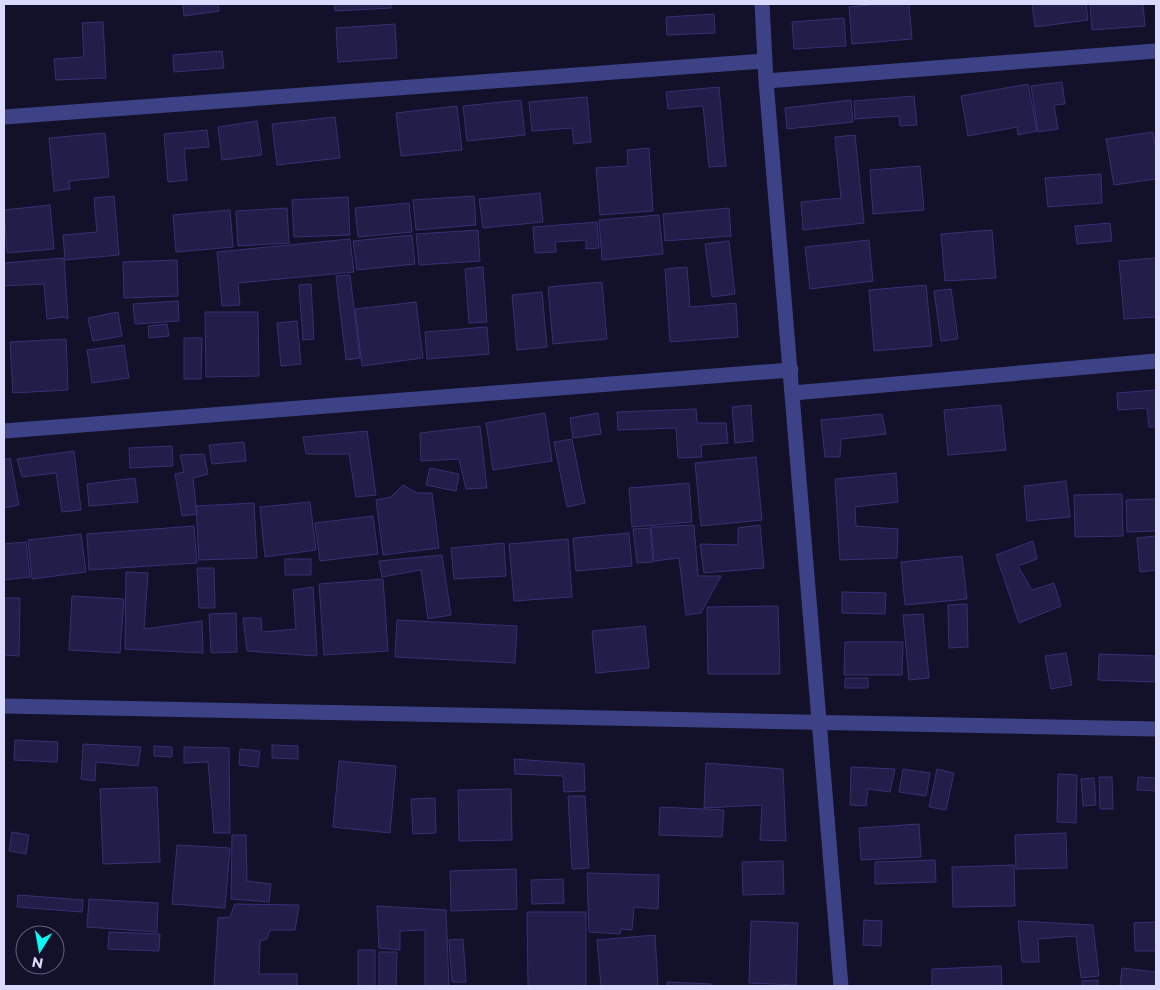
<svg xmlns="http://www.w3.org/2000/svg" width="1160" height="990" font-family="Montserrat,sans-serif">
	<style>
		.building { fill: #221d49; stroke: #363074 }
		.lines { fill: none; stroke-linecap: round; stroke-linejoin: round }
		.street { stroke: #3d4286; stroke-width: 15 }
	</style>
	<rect width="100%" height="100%" fill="#131129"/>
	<path class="building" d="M183,4H218L219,11L184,16Z
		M334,4H391V8L335,11Z
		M878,4H909L912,39L852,44L849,7Z
		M1032,4H1086L1088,20L1035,27Z
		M1090,4H1143L1145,26L1092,30Z
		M714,14L715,33L667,35L666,17Z
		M844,18L846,46L794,49L792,22Z
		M103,22L106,78L56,80L54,59L84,57L82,23Z
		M395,24L397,58L338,62L336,28Z
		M222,51L224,68L174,72L173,55Z
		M1062,82L1065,104L1054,105L1058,129L1038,132L1031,86Z
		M1028,84L1037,131L1018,135L1017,127L968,136L961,96Z
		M719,87L726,166L709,167L703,106L668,109L666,92Z
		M914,96L917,125L900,126L899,116L855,119L854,101Z
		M587,97L591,142L574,144L572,128L532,131L529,102Z
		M521,100L525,135L467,141L463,106Z
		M851,100L853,122L787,129L785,108Z
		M457,106L462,150L401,156L396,113Z
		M335,117L340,158L277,165L272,124Z
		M257,121L262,155L222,160L218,127Z
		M207,130L209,147L184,149L187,180L168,182L164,134Z
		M1153,132L1156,152V179L1114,185L1106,139Z
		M105,133L109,177L69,181L70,189L54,191L49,138Z
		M855,135L864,223L803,230L801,202L841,198L835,137Z
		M649,148L653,211L600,215L596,168L628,166L627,150Z
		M920,166L924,210L873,214L870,170Z
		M1101,174L1102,203L1048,207L1045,178Z
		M540,193L543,222L483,228L479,199Z
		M114,196L119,255L65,260L63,235L97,232L94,198Z
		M474,196L476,225L416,230L413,200Z
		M348,197L350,235L294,237L292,200Z
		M409,203L412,232L358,237L355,208Z
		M50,205L54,249L7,253L4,210Z
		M287,208L289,243L238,246L236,211Z
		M729,208L731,236L665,241L663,214Z
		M230,210L233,247L176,252L173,215Z
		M659,215L663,254L602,260L599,220Z
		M597,222L599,248L586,249V240L555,242L556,252L535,253L533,227Z
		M1110,223L1112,241L1077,244L1075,226Z
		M478,230L480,261L419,265L416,234Z
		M992,230L996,278L945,281L941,234Z
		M412,235L415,264L357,270L353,241Z
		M350,239L354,272L238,283L240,305L222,306L217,252Z
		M869,240L873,281L810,289L805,247Z
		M729,241L735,294L712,297L705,244Z
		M64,258L68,319L64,317L47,319L44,284L4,286V263Z
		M1156,258V317L1124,319L1119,261Z
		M177,260L178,296L124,298L123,262Z
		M483,267L487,322L469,323L465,269Z
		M687,267L690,307L736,303L738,337L670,342L665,269Z
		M350,275L360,358L346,360L336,276Z
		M602,282L607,339L553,344L548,287Z
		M311,284L314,339L303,340L299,285Z
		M926,285L932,346L874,351L869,290Z
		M951,289L958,339L941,341L934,291Z
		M542,292L547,347L517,350L512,295Z
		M178,301L179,321L135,324L133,304Z
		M416,302L423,358L362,366L355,309Z
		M118,312L122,336L93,341L88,318Z
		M205,312H258L259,376L206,377Z
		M297,321L301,364L281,366L277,323Z
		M167,324L169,336L149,338L148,326Z
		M487,327L489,354L427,359L425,332Z
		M184,338H202L201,379H184Z
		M66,339L68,390L13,393L10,342Z
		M124,345L129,378L92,383L87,350Z
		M1156,390V427H1149L1147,408L1118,410L1117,393Z
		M751,405L753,441L735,443L732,407Z
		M1001,405L1006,450L948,455L944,410Z
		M696,409L697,423H726L728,443L701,445L702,457L678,458L676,428L618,430L617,412Z
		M545,413L552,461L493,470L486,423Z
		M598,413L601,434L573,438L570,418Z
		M882,414L886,434L841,439L840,457H825L821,420Z
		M480,426L487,488L466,489L459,459L421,461L420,433Z
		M367,431L376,495L356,497L349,454H306L303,437Z
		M572,439L585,503L567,507L554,442Z
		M244,442L246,461L212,464L209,445Z
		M172,446L173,466L130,468L129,448Z
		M74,451L81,510L62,512L56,473L22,477L17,459Z
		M204,454L208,474L193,478L197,514L182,516L175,474L184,472L180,455Z
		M756,457L762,520L701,526L695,463Z
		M10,458L19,505L4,508V460Z
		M430,468L459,474L456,491L426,485Z
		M896,473L898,502L855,507L856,526L898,529L897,558L840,560L835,479Z
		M135,478L138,502L89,506L87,484Z
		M1066,481L1070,517L1027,521L1024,486Z
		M689,483L692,522L632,527L629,488Z
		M403,485L417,493H432L439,548L383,555L376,500L391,497Z
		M1122,494L1123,536L1075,537L1074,495Z
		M1156,499V531L1127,532L1126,500Z
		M310,502L316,550L265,557L260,507Z
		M254,503L257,558L199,560L196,506Z
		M373,516L378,554L320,561L315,523Z
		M694,525L698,576H721L701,613L686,615L679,558L654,561L651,527Z
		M760,525L764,568L704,573L700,544L738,545V528Z
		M194,526L197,563L89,570L87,534Z
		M650,528L653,562L637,563L633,529Z
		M629,533L632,566L576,571L573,538Z
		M81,534L86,572L32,579L28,540Z
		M1156,536V570L1140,572L1137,538Z
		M568,539L572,597L514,601L509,544Z
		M1033,541L1037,559L1018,566L1032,590L1054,583L1061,606L1019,623L996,555Z
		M26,542L30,577L4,580V544Z
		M504,543L506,576L454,579L451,548Z
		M442,555L451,615L428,619L421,570L382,577L379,561Z
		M962,556L967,599L905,605L901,562Z
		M285,559H311V575H285Z
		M197,568H214L215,608H199Z
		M126,572L148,573L144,629L202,621L203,653L125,649Z
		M383,579L388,651L324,655L319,584Z
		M313,587L317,656L247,651L243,618H261L262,632L296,629L293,590Z
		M842,592L886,593L885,614L842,613Z
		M72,596L124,599L120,653L69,650Z
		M4,598H20L19,656L4,655Z
		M967,604L968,647L949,648L948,605Z
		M778,606L780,674H708L707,607Z
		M236,613L237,652L211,653L209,614Z
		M923,614L929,678L909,680L903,615Z
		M397,620L517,626L515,663L395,657Z
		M645,626L649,668L596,673L592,631Z
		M845,642H903L902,675H844Z
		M1066,653L1072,685L1051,689L1045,656Z
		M1099,654L1156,656V682L1098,680Z
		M845,678H868V688H845Z
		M15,740L58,742L57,762L14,760Z
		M83,744L141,747L138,766L96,762L95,781L81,779Z
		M272,745L298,746V759L272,758Z
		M154,746L172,747V757L154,756Z
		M184,747L229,748L230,833H214L208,762L184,763Z
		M240,749L260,751L258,767L239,765Z
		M514,759L584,764L585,791L564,792L563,776L515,774Z
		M339,761L396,766L390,833L333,827Z
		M706,763L783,769L786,841L760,840L762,805L704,808Z
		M851,767L895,769L890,792L868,789L866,806L850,805Z
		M903,769L930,773L926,796L899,792Z
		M937,769L954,773L946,810L929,807Z
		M1058,774L1077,775L1076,823L1057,822Z
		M1099,777H1112L1113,809H1100Z
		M1138,777L1156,778V791L1137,790Z
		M1094,778L1096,805L1083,806L1081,779Z
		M157,787L160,862L103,864L100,789Z
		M511,789L512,840L459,841L458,790Z
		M568,796H585L589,868L572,869Z
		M435,798L436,833L413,834L411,799Z
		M660,807L724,810L722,837L659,835Z
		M919,824L921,857L861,860L859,828Z
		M12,832L29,835L26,854L9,851Z
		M1066,833L1067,868L1016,869L1015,835Z
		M232,835H246L247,881L271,884L269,902L231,899Z
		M177,845L230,848L225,908L172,904Z
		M935,860L936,882L875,884V862Z
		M783,861L784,894L743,895L742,862Z
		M1014,865L1015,906L953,907L952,867Z
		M516,869L517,909L451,911L450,871Z
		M587,873L659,875L658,909L634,907L632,930L621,929L620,934L589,932Z
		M563,879L564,903L532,904L531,880Z
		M18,895L83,900L82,912L17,907Z
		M89,899L158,903L157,932L87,927Z
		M235,904L299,905L295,930H270L267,939L260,941L259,974H297V986H214L218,918L230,917Z
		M377,906L446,910L449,986H425V930L400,931V950L379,948Z
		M527,912H586V986H528Z
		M864,920L882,921L881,946L863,945Z
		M751,921L798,923L796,985L749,983Z
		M1018,921L1093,925L1099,976L1081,978L1076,936L1038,939L1039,962H1022Z
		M1156,922V951H1135L1134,923Z
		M109,932L160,934L159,951L108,949Z
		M655,935L658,986H601L597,940Z
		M463,939L466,982H452L449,940Z
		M358,950H375V986H358Z
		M379,952H397L396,986H379Z
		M1001,966L1002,986H932V969Z
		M1122,968L1156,972V986H1120Z
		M1098,980V986H1082V981Z
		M667,982L711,984V986H667Z"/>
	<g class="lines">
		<path class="street" d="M762,4L766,81L841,986
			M766,81L1156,51
			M4,117L765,61
			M793,393L1156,361
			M4,431L791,370
			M4,706L1156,729"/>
	</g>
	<rect width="1160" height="990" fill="none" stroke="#dadafe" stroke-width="10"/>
	<g transform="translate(40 950) rotate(191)"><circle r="24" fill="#131129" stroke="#63617e"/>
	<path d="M0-4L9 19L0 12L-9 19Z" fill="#0bf9f7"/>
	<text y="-8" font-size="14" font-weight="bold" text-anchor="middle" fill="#dadafe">N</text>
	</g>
</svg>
